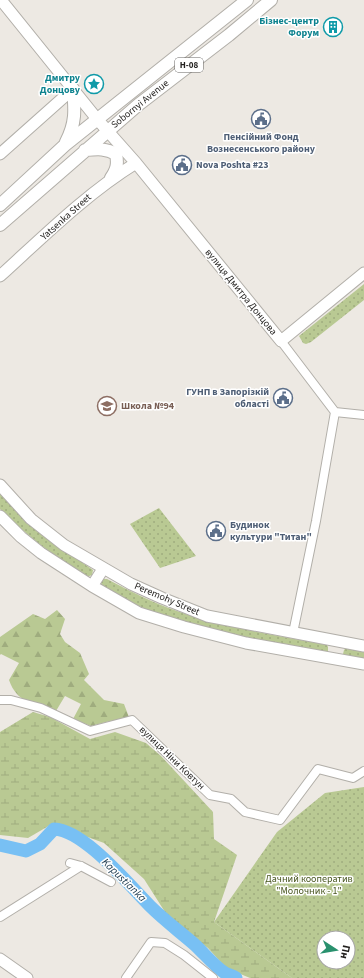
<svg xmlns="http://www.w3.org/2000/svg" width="364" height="978" font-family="'Source Sans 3',sans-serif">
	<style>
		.green { fill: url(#green-dots); fill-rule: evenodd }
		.forest { fill: url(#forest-firs) }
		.wetland { fill: url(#wetland-marsh) }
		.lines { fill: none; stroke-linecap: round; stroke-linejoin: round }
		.river { stroke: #78c0f4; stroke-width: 13 }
		.street-casing { stroke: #b2afa9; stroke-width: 10 }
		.secondary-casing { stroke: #b2afa9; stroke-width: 13 }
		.primary-casing { stroke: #b2afa9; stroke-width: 14 }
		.street { stroke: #fff; stroke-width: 8 }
		.secondary { stroke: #fff; stroke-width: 11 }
		.primary { stroke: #fff; stroke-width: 12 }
		.labels { text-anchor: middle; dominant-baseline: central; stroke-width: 3; stroke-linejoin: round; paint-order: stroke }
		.shield { fill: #fff; stroke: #646261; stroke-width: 1 }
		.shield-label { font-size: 9px; font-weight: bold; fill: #211f1d }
		.culture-label { font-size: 10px; font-weight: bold; fill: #0d838f; stroke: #fff; text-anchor: end }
		.street-label { font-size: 10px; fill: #211f1d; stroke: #fff }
		.service-label { font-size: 10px; font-weight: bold; fill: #4e5e75; stroke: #fff; text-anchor: start }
		.education-label { font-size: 10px; font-weight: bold; fill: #785e54; stroke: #fff; text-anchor: start }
		.park-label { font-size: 10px; fill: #47551e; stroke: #fff }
		.water-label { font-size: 11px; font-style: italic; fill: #15344a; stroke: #fff }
	</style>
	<defs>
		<pattern id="green-dots" width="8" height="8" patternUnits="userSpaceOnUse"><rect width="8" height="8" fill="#b9c993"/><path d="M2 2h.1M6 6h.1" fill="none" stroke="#9fac7e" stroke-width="1.8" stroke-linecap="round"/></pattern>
		<pattern id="forest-firs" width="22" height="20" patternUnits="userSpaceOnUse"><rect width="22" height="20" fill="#b9c993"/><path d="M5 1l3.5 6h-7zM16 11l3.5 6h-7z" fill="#9fac7e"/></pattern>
		<pattern id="wetland-marsh" width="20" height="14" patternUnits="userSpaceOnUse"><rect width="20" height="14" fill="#b9c993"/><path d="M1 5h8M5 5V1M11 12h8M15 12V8" fill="none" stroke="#9fac7e"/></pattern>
	</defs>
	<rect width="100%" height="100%" fill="#ede9e3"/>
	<path class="green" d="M364,284V300L311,342L306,344L303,343L299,336Z
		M0,493C26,524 60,547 93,570L92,575L87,577C55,557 27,536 0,509Z
		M159,508L196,556L160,568L130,524Z
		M103,579H107C130,591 153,603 177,611C225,628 277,635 327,645L328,647V651L325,654C280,646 234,637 190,625C159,617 130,602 102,587L101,584Z
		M346,648L364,651V660L345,656L343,654L344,650Z
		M364,787V978H292L214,922L277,832L325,793ZM324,938H348V962H324Z"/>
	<path class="forest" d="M57,610L65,619L60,634L65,642L80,653L89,674L84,680L104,700L124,704L130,720L110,721L91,726L73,719L81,704L65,696L56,711C34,704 17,703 9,680L19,663L1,654L0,655V637L33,614L45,619Z"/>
	<path class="wetland" d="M33,712L50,717L90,739L115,732L146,743L161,756L213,812L214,839L237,855L214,922L292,978H250L226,968L208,948L172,923L144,879L104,843L52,824L28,838L0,835V732Z"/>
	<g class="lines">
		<path class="river" d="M0,845L26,851L40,844L54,829C84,830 129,885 150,906C164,920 179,931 194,944C204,953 214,966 225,973C229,975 233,976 236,978"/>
		<defs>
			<path id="street" d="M281,341L335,412L316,521L293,633
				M335,412L364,415
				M0,700H11L41,708L90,731L132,720L210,795L231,799L245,812L280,820L318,769L353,778L364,771
				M70,863L81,866L111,882
				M0,917L81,866
				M126,978L151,942L165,943L184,955L213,978"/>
			<path id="secondary" d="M1,0L97,119L136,163L281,341L364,273
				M0,154L73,89
				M0,276C44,236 86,194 136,163
				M0,485L31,519L64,545L131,584L162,598L207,616L364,646
				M0,516L21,537L41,553L92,586L139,613L184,627L246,643L364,664
				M92,586L103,569
				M0,959L27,978"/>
			<path id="primary" d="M66,142C76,123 75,110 73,89
				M85,150C97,149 106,148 116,154C118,164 117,169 111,178
				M0,205L65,145L247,0
				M0,225L138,105L229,35L271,0"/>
		</defs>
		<use href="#street" class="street-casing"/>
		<use href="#secondary" class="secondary-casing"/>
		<use href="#primary" class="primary-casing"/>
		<use href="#street" class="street"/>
		<use href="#secondary" class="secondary"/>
		<use href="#primary" class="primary"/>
	</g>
	<defs>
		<symbol id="building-ring" viewBox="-11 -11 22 22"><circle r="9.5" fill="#fff" stroke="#0f9aa8" stroke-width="1.5"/><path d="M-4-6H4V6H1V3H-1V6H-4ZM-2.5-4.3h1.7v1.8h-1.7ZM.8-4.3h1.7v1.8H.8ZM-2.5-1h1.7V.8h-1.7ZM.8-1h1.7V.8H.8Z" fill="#0f9aa8"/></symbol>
		<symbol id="sight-ring" viewBox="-11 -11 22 22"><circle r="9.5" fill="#fff" stroke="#0f9aa8" stroke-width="1.5"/><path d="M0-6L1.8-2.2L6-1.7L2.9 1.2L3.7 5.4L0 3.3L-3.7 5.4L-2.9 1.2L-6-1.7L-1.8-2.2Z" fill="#0f9aa8"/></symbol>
		<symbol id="civic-ring" viewBox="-11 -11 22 22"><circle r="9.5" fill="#fff" stroke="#5c6f8a" stroke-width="1.5"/><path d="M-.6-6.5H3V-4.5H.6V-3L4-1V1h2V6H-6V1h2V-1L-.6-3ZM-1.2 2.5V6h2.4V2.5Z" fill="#5c6f8a"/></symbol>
		<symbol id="school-ring" viewBox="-11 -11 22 22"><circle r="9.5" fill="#fff" stroke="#8d6e63" stroke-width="1.5"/><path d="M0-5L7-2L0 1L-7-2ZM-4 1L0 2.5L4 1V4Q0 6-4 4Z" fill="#8d6e63"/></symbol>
	</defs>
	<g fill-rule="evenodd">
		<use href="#building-ring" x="322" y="16" width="22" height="22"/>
		<use href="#sight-ring" x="83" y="73" width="22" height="22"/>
		<use href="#civic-ring" x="250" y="108" width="22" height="22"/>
		<use href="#civic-ring" x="171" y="154" width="22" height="22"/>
		<use href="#civic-ring" x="272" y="387" width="22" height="22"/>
		<use href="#school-ring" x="96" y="395" width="22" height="22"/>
		<use href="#civic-ring" x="205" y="520" width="22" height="22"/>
	</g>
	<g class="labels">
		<rect class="shield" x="175" y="58" width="28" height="14" rx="3"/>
		<g class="shield-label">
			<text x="189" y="65">Н-08</text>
		</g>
		<g class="culture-label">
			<text x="319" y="21">Бізнес-центр<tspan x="319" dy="12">Форум</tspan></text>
			<text x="80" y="78">Дмитру<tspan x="80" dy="12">Донцову</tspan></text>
		</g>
		<g class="street-label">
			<text transform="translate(140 104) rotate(-39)">Sobornyi Avenue</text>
			<text transform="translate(66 217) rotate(-42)">Yatsenka Street</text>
			<text transform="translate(241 292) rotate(51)">вулиця Дмитра Донцова</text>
			<text transform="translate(167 599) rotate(23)">Peremohy Street</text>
			<text transform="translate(172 758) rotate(44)">вулиця Ніни Ковтун</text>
		</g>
		<g class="service-label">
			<text x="261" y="137" text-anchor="middle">Пенсійний Фонд<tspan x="261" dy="12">Вознесенського району</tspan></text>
			<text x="196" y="165">Nova Poshta #23</text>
			<text x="269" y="392" text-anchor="end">ГУНП в Запорізкій<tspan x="269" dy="12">області</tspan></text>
			<text x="230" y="525">Будинок<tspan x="230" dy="12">культури "Титан"</tspan></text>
		</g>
		<g class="education-label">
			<text x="121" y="406">Школа №94</text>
		</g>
		<g class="park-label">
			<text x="309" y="879">Дачний кооператив<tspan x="309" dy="12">"Молочник - 1"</tspan></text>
		</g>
		<g class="water-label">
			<text transform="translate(124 880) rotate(44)">Kapustianka</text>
		</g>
	</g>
	<g transform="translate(336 950) rotate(102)"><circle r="19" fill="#ffffff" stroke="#a6a5a5"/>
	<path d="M0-3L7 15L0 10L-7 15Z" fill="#29916e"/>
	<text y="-6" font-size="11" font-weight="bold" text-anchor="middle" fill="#211f1d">Пн</text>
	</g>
</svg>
